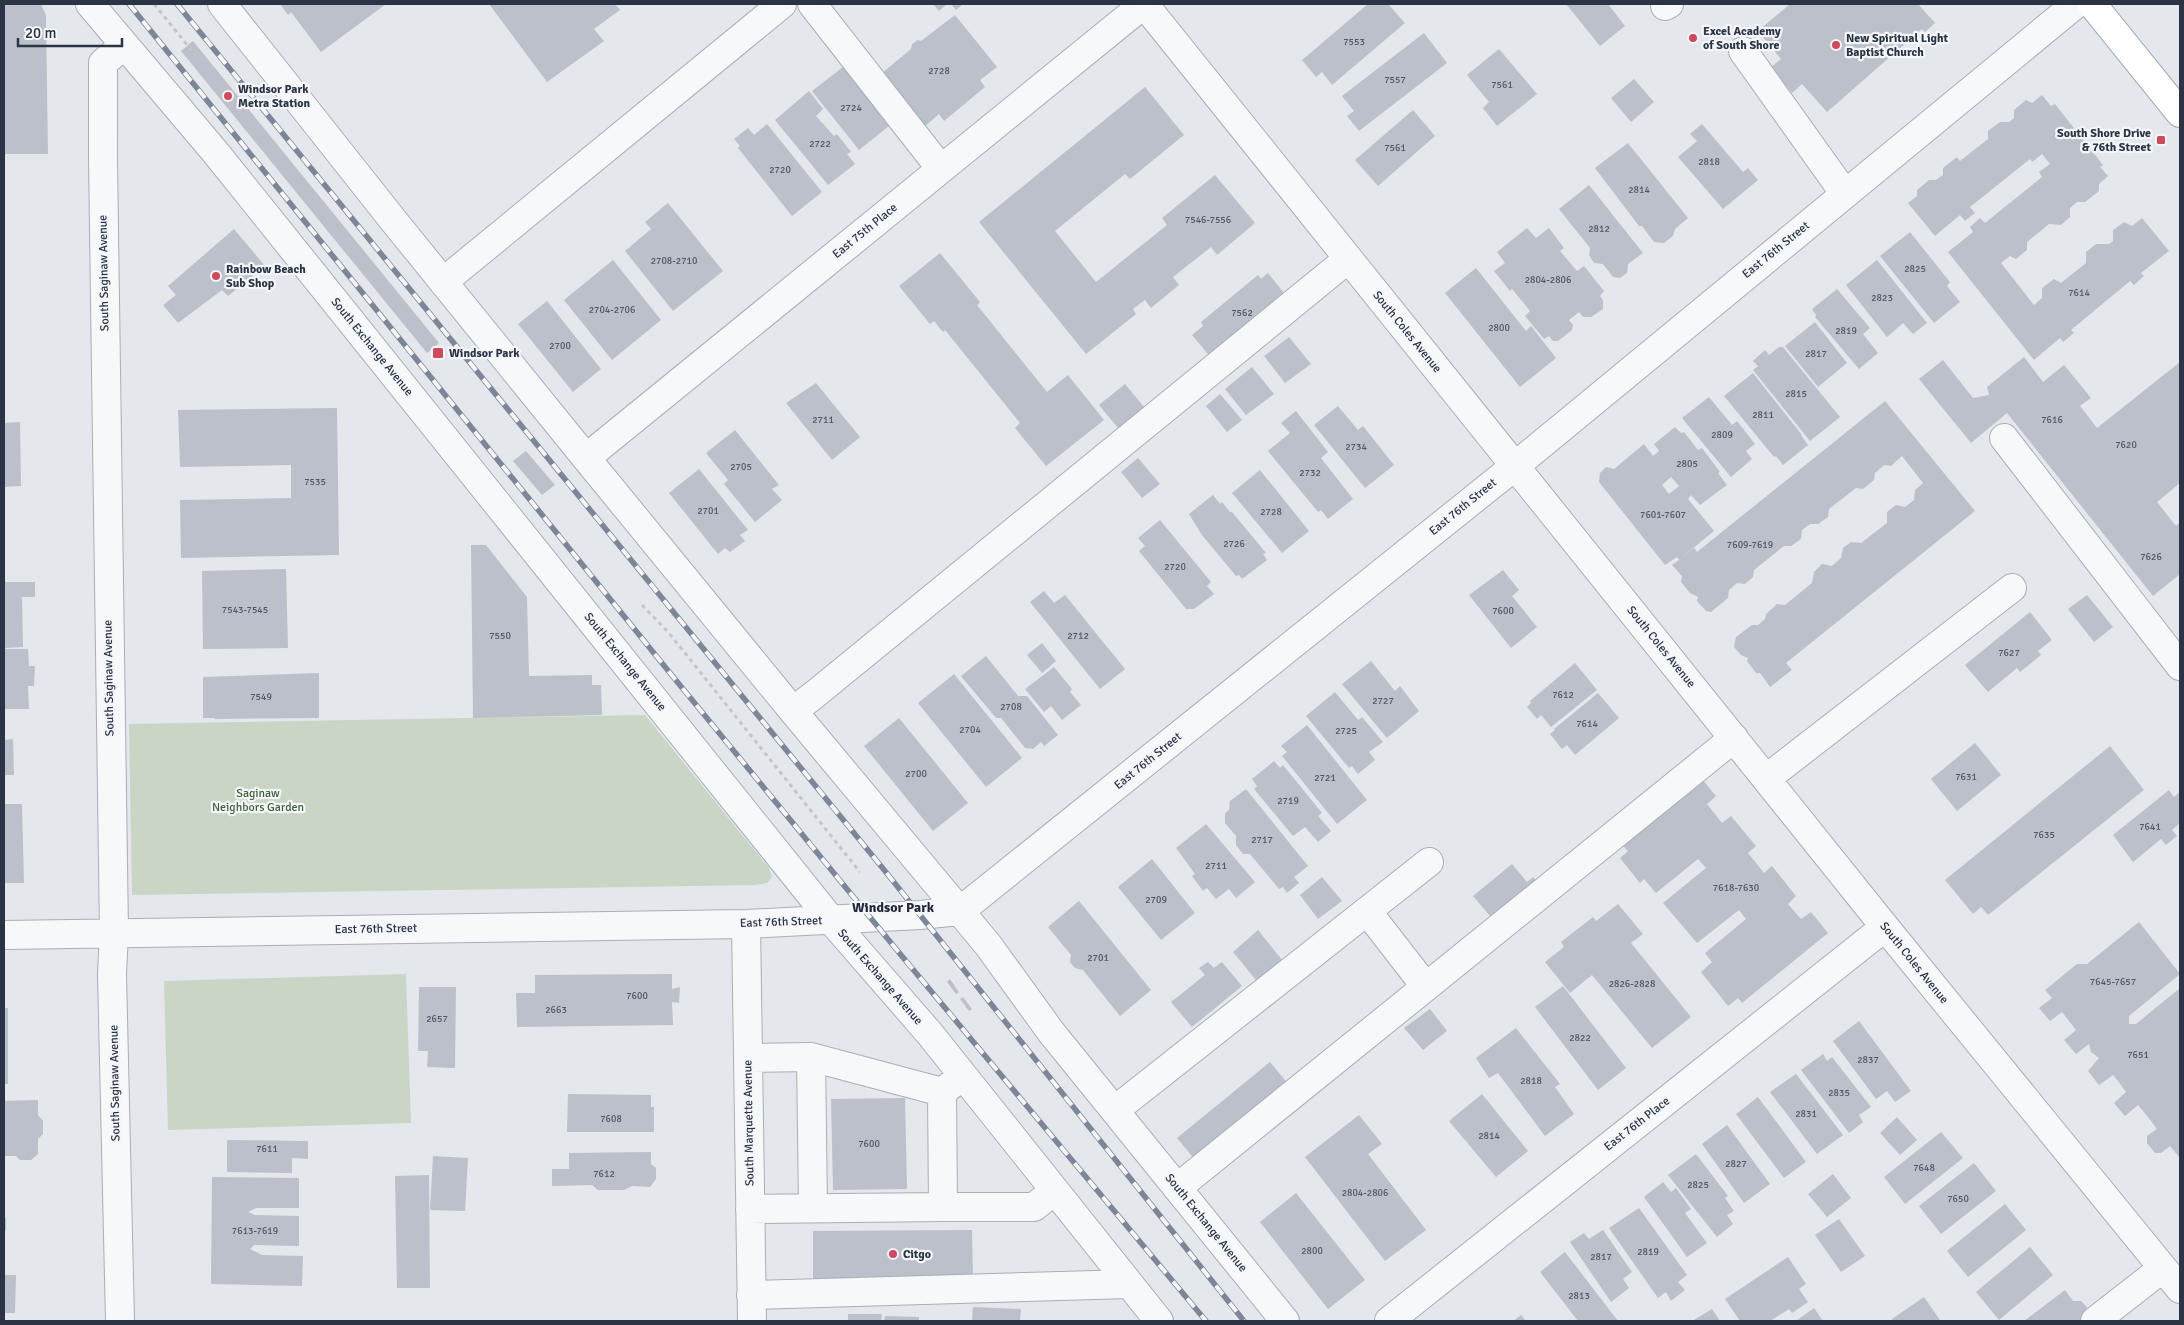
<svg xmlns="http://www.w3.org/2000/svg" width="2184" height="1325" font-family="Signika,sans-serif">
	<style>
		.green { fill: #c9d6c5 }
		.building { fill: #bbc0ca; fill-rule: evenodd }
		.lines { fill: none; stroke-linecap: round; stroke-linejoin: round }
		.minor-casing { stroke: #a9aeb7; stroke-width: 30 }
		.major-casing { stroke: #a3abb8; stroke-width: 30 }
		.path { stroke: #c2c5cb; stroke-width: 3; stroke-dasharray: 4 4; stroke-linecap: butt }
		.minor { stroke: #f7f8fa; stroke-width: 28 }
		.major { stroke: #fff; stroke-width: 28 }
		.rail-casing { stroke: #7d8696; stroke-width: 5.5 }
		.rail { stroke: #f4f6f9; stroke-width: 4; stroke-dasharray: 11; stroke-linecap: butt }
		.poi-dot { fill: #d1495b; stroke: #f4f6f9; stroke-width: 2 }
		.labels { text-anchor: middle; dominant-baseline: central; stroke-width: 4.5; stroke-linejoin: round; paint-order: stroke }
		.number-label { font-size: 10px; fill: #4f5766 }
		.poi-label { font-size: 12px; font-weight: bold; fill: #2b3445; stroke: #f4f6f9; text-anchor: start }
		.street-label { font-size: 12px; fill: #2b3445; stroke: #f4f6f9 }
		.park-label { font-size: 12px; fill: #3f6138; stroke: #f4f6f9 }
		.neighbourhood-label { font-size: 14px; font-weight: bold; fill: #1d2536; stroke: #f4f6f9 }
	</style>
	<rect width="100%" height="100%" fill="#e4e7ec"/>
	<path class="green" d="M645,715L769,868L772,877L767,883L755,885L132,895L129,724Z
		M406,974L411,1123L168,1130L164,981Z"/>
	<path class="building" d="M4,4H41L46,15L48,154H4Z
		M280,4H386L321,52L291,12L288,15Z
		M489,4H615L620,10L594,29L604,41L547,82Z
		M933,4H947L939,11Z
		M951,4H963L956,10Z
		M1368,4H1388L1405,23L1332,85L1322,72L1316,77L1302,60Z
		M1566,4H1608L1625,26L1600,46Z
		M1790,4H1918L1935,23L1925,32L1922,29L1827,112L1802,84L1792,93L1770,68L1781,59L1758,31Z
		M955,15L997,67L980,80L985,87L944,121L939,114L924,127L881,74L911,49L912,44L918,40L921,41Z
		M1424,33L1447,63L1359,131L1347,116L1354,111L1342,96Z
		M193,41L439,343L427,353L181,51Z
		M1499,49L1537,94L1497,126L1483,108L1489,102L1467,75Z
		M843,67L890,125L859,150L812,91Z
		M1634,79L1654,102L1631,122L1611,98Z
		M1145,87L1184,135L1130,179L1125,174L1055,231L1096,282L1167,225L1162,218L1215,175L1255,223L1217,255L1211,247L1173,277L1179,285L1151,308L1145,300L1133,309L1136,314L1086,354L979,222Z
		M809,91L823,109L816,116L834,136L837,134L851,152L847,154L855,164L828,185L775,120Z
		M2042,95L2051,106L2055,104L2103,165L2100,167L2108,176L2099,184V191L2085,202H2077L2070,208V217L2061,225L2049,224L2027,242V250L2016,259L2010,256L2001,263L2034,305L2042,298V288L2054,279L2061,283L2086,263V252L2096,244H2109L2113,241V230L2124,222L2132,226L2142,218L2169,251L2141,273L2144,276L2134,285L2130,281L2071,330L2074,333L2063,342L2060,338L2034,360L1948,252L1973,232L1970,227L1980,218L1985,223L2042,177L2039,172L2050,164L2042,154L2032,162L2030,159L1970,207L1975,213L1965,221L1960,215L1935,236L1908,203L1917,196V190L1929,180H1936L1943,175V168L1957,157L1960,161L1988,139V131L2000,122H2009L2014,118V110L2026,100L2032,103Z
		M1413,110L1435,136L1378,186L1355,160Z
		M767,124L822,192L792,216L738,148L740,146L734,139L748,128L754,135Z
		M1702,124L1743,172L1748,168L1758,180L1723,209L1678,157L1697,141L1690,134Z
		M1628,143L1688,218L1675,229L1673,236L1664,243L1654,242L1642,226H1639L1595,168Z
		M1589,185L1643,253L1628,264L1627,273L1620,278L1613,277L1603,264L1594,263L1589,255L1590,248L1559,209Z
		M668,203L723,271L673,311L625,251L651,229L645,222Z
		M1527,228L1536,238L1549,228L1564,248L1560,251L1577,271L1584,266L1604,291L1600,296L1603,300V309L1591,317H1583L1579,312L1569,320L1573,325L1572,330L1558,341H1553L1549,336L1544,339L1525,316L1530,311L1512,289L1510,291L1494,271L1505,263L1497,252Z
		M234,229L265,266L228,296L222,290L178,323L163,305L176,295L168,286Z
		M1910,232L1950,282L1947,286L1960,302L1934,323L1880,256Z
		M940,253L980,302L977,305L1047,392L1068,375L1104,420L1046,466L1015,428L1020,423L945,330L943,332L934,321L930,324L899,286Z
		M613,260L661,320L612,360L564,300Z
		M1877,260L1927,323L1913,334L1903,323L1887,337L1846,285Z
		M1476,268L1526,331L1531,326L1556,358L1520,387L1445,293Z
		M1268,273L1288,298L1212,359L1192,335L1203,326L1201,322L1258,275L1261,279Z
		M1837,289L1870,328L1863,334L1878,353L1859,369L1815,317L1816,315L1812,309Z
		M547,301L601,369L573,392L518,324Z
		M1815,322L1847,363L1818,387L1785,346Z
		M1289,337L1311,364L1285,383L1264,356Z
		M1779,347H1783L1840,417L1810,441L1753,370L1758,366L1753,361L1765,350L1769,355Z
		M2024,357L2043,382L2064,365L2091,398L2080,406L2097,428L2180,362V483L2157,502L2176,526L2180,522V574L2153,596L2007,413L1971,443L1919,379L1943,360L1973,398L1989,395L1987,387Z
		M1252,367L1274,394L1246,415L1225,389Z
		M1753,373L1802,435H1801L1808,445L1783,465L1776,456L1774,457L1724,396Z
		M816,383L860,437L832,460L786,403Z
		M1125,384L1144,407L1118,428L1099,405Z
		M1220,394L1242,420L1227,432L1206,406Z
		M1709,397L1732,425L1737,421L1755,444L1746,451L1752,459L1731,477L1682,418Z
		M1885,401L1975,511L1786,663L1792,670L1770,687L1760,673H1756L1747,661L1748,658L1741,655L1734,647L1736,637L1752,625H1758L1765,619L1766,614L1777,604L1785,605L1812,583L1814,572L1822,564L1832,566L1841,558L1843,548L1851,542L1861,543L1887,523V512L1896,505L1905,507L1914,500L1915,490L1923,483L1902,456L1891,466L1884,465L1875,473L1874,480L1863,489L1856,488L1829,509L1828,517L1818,524H1810L1802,530L1801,539L1791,546H1784L1754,570L1753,577L1745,584L1737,583L1729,590L1728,598L1711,612L1706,611L1697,601L1698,597L1690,593L1681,582L1682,576L1672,565L1679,560L1677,557L1665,565L1599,482L1600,473L1606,467L1614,469L1644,444L1653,456L1659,451L1654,444L1675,427L1681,433L1684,432L1698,450L1702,448L1720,472L1718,473L1727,485L1700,505L1691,495L1688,499L1714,531L1681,558L1694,548L1697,552ZM1671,477L1679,486L1669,494L1662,485Z
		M1338,406L1358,430L1363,426L1394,465L1365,488L1314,425Z
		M337,408L339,555L181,558L180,500L291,498V465L180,467L178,410Z
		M1296,411L1328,452L1321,458L1353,499L1328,519L1321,510L1318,512L1268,451L1290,433L1281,423Z
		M20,422L21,486L4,487V423Z
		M735,430L779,485L772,489L782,500L755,522L724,484L728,480L706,453Z
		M526,451L555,485L542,495L513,461Z
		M1138,458L1160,484L1142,498L1121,472Z
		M699,469L748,530L740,535L745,541L730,552L725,548L718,554L669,493Z
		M1260,470L1309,531L1282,553L1232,493Z
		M1213,495L1220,504L1222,502L1230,512H1232L1266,553L1263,554L1267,560L1242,579L1239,575L1236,576L1202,535L1189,514Z
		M1160,520L1211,582L1207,586L1214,594L1194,609H1186L1139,551L1145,546L1138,538Z
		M471,545H486L527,597L529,676L592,675V685H601L602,715L473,718Z
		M286,569L288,648L203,649L202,571Z
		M1503,570L1519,590L1512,596L1537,627L1511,648L1469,595Z
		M4,582H35V597H22L23,647L4,648Z
		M1044,591L1054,603L1065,595L1125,669L1100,689L1030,602Z
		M2087,595L2113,627L2094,642L2068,609Z
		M2030,612L2052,640L2038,651L2041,655L2020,672L2017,668L1988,692L1965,665Z
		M1042,643L1056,661L1042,673L1027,655Z
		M4,649H28L29,666H35L34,686H28L29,709H4Z
		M986,656L1018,696H1027L1058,735L1044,746L1041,742L1033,749L1025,748L1001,718H996L961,676Z
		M1371,661L1395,691L1400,686L1419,711L1387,738L1342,684Z
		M1575,663L1597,690L1551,727L1541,715L1537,719L1527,707L1531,703L1530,701Z
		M1054,667L1072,689L1070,692L1081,705L1062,720L1051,706L1044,712L1025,689Z
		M319,673V718L214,719V718H203V677Z
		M954,674L1022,758L986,787L918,703Z
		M1335,692L1358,720L1362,717L1383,742L1369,752L1375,760L1358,774L1352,766L1349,768L1306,716Z
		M1598,693L1619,718L1575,755L1567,745L1562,749L1550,734L1555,730L1554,729Z
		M899,718L968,803L933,831L864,746Z
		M1307,725L1367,800L1337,824L1282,756L1287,752L1281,746Z
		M13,739L14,775H4V740Z
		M1975,743L2001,775L1957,811L1931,779Z
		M2110,746L2144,790L1988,915L1981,907L1973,914L1945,880Z
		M1274,761L1280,768L1283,765L1322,813L1318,816L1331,831L1318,842L1305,827L1293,836L1254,789L1257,786L1252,779Z
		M1702,779L1716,796L1707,804L1722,823L1731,816L1756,846L1748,853L1764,873L1772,866L1796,896L1788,904L1801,919L1811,912L1828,933L1742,1003L1738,998L1728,1006L1701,972L1712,962L1705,953L1746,919L1739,910L1697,943L1663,903L1706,868L1698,859L1656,893L1644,879L1640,883L1620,858L1628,851L1622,845Z
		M1246,789L1308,866L1294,877L1299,883L1287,893L1283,887L1279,889L1250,854H1243L1236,845V836L1225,823V813L1229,810L1230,801Z
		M2169,790L2174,797L2180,792V823L2172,830L2177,836L2166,845L2161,839L2133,862L2113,835Z
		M4,804H22L24,883H4Z
		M1206,824L1255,882L1236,898L1229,889L1216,899L1207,888L1203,891L1192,876L1195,874L1176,848Z
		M1152,859L1195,913L1161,940L1118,887Z
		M1512,864L1527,882L1533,877L1541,887L1496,923L1473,896Z
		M1322,877L1342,901L1318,919L1300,895Z
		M1079,901L1151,990L1120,1016L1083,970L1075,968L1070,962L1071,955L1048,927Z
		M1618,904L1643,934L1631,943L1691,1017L1652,1048L1592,975L1570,993L1545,962L1564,947L1561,942L1593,917L1596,921Z
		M2139,922L2180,974L2129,1016V1024H2136L2180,988V1158L2170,1146L2161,1153H2155L2147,1143V1136L2157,1129L2148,1117L2138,1105L2125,1116L2114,1103L2126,1092L2118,1081L2113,1075L2099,1085L2088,1071L2099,1058L2091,1052L2089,1044L2076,1054L2064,1040L2076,1030L2062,1012L2050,1021L2039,1008L2052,998L2045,990L2077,964H2087Z
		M1258,930L1282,960L1256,980L1233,952Z
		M1208,962L1214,968L1222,962L1242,986L1192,1027L1171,1002L1205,975L1199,968Z
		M672,974V989L680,987L679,1003L672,1002L673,1025L517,1027L516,993H535V975Z
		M950,979L959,992L956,994L947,982Z
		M1563,986L1626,1068L1598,1090L1535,1007Z
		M419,987H456L455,1068L427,1067L428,1051H418Z
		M963,997L972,1009L969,1011L960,999Z
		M4,1008H8V1084H4Z
		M1430,1009L1447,1031L1423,1050L1404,1028Z
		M1859,1021L1911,1091L1895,1102L1887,1091L1876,1099L1833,1041Z
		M1516,1028L1560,1084L1555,1087L1574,1114L1545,1136L1498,1073L1489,1078L1476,1058Z
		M1823,1054L1827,1061L1832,1057L1871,1107L1859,1115L1863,1122L1849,1133L1801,1070Z
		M1270,1062L1288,1084L1196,1161L1177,1138Z
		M1796,1074L1843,1135L1817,1154L1770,1092Z
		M568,1094L651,1095V1107H654V1132H567Z
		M1482,1094L1528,1151L1496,1177L1449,1121Z
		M1758,1097L1806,1162L1784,1178L1736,1114Z
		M905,1098L907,1189L833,1190L831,1099Z
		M38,1100V1115L43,1121V1134L38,1139V1154L31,1160H20L16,1156H4V1101Z
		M1359,1115L1382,1144L1368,1154L1426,1230L1385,1261L1305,1157Z
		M1897,1117L1917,1140L1900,1155L1880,1133Z
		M1727,1125L1770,1184L1744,1203L1702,1144Z
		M1941,1132L1963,1158L1905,1204L1884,1177Z
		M227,1140L308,1141V1159L292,1158V1173L227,1172Z
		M651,1152V1164L656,1168V1179L650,1187L632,1186L624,1190H598L592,1185L552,1186V1169H569V1153Z
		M1696,1154L1728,1196L1725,1198L1734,1211L1727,1215L1733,1224L1717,1237L1668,1175Z
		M433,1156L468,1158L465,1211L430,1210Z
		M1974,1163L1996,1191L1941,1234L1919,1206Z
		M1833,1174L1851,1198L1827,1217L1808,1194Z
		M429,1175L430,1288H397L395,1176Z
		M212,1177L299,1178V1208H256L248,1212L255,1215L299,1216V1246L254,1245L250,1249L262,1255L303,1256L302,1286L211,1284Z
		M1663,1182L1671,1192L1676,1188L1691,1209L1685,1213L1707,1243L1687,1257L1644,1197Z
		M1296,1193L1365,1280L1328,1309L1260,1222Z
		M2005,1204L2026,1230L1968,1277L1947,1251Z
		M1639,1208L1687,1275L1678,1282L1685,1290L1671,1301L1666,1292L1658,1298L1609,1228Z
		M4,1216L6,1218V1230L4,1233Z
		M1839,1219L1865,1256L1841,1272L1815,1235Z
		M972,1230L973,1277L813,1279V1231Z
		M1603,1230L1632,1272L1623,1279L1629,1288L1611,1302L1570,1242L1584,1233L1589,1239Z
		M2030,1247L2053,1275L1999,1320L1976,1292Z
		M1565,1252L1618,1321H1578L1540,1272Z
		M1788,1257L1806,1284L1799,1289L1808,1302L1792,1313L1789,1309L1770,1321H1740L1725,1299Z
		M4,1275H16L15,1313H4Z
		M2065,1290L2073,1301H2081L2087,1307L2086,1320L2024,1321Z
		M1924,1297L1940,1320L1937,1321H1893L1892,1319Z
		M973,1307L1021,1309L1020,1321H972Z
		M1814,1308L1823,1321H1796Z
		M1712,1309L1720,1321H1692Z
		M848,1314H882L881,1321H848Z
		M1521,1315L1526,1321H1513Z
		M885,1316L919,1317V1321H884Z"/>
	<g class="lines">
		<defs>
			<path id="minor" d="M90,4L216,153L831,920L930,1034L1159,1321
				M222,4L393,220L586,458L793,711L988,945L1051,1032L1285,1321
				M812,4L941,169
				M1144,4L1885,927L2180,1289
				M1665,6L1669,4
				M1743,51L1845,194
				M443,282L782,4
				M2004,438L2180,666
				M586,458L1144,4
				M793,711L814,695L1348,259
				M1767,778L2012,588
				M1367,911L1429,862
				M746,924L752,1321
				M4,935L746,924L920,915L960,911L1515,466L2076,4
				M811,1057L813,1208
				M748,1058L811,1057L942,1092L955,1082
				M942,1092L943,1207H1034L1054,1191
				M1115,1110L1367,911L1426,987
				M1177,1188L1734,738
				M750,1209L943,1207
				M751,1295L1129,1284
				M120,1321L112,974L114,933L103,159V63L124,45
				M1389,1321L1885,927
				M2095,1321L2163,1268"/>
			<path id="major" d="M2092,4L2180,113"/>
		</defs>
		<use href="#minor" class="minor-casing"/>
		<use href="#major" class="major-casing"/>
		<path class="path" d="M154,4L197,57
			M642,605L669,633L860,872"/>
		<use href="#minor" class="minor"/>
		<use href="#major" class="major"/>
		<defs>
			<path id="rail" d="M129,4L670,673L901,955L1206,1321
				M177,4L885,871L1244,1321"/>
		</defs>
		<use href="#rail" class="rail-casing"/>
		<use href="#rail" class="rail"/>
	</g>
	<g class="poi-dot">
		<circle cx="1693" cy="38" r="5"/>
		<circle cx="1836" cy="45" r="5"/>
		<circle cx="228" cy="96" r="5"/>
		<rect x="2156" y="135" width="10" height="10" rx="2.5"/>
		<circle cx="216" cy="276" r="5"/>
		<rect x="432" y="347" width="12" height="12" rx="2.5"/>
		<circle cx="893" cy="1254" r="5"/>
	</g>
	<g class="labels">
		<g class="number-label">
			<text x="1354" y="42">7553</text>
			<text x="939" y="71">2728</text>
			<text x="1395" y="80">7557</text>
			<text x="1502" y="85">7561</text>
			<text x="851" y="108">2724</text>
			<text x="820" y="144">2722</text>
			<text x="1395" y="148">7561</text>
			<text x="1709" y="162">2818</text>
			<text x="780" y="170">2720</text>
			<text x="1639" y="190">2814</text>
			<text x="1208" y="220">7546-7556</text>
			<text x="1599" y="229">2812</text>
			<text x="674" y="261">2708-2710</text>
			<text x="1915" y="269">2825</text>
			<text x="1548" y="280">2804-2806</text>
			<text x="2079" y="293">7614</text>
			<text x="1882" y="298">2823</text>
			<text x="612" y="310">2704-2706</text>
			<text x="1242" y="313">7562</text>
			<text x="1499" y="328">2800</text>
			<text x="1846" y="331">2819</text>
			<text x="560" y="346">2700</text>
			<text x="1816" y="354">2817</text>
			<text x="1796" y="394">2815</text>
			<text x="1763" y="415">2811</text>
			<text x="823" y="420">2711</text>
			<text x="2052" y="420">7616</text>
			<text x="1722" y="435">2809</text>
			<text x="2126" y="445">7620</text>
			<text x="1356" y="447">2734</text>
			<text x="1687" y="464">2805</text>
			<text x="741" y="467">2705</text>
			<text x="1310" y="473">2732</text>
			<text x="315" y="482">7535</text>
			<text x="708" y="511">2701</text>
			<text x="1271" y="512">2728</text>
			<text x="1663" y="515">7601-7607</text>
			<text x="1234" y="544">2726</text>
			<text x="1750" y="545">7609-7619</text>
			<text x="2151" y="557">7626</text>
			<text x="1175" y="567">2720</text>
			<text x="245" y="610">7543-7545</text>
			<text x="1503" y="611">7600</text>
			<text x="500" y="636">7550</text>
			<text x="1078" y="636">2712</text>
			<text x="2009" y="653">7627</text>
			<text x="1563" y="695">7612</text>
			<text x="261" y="697">7549</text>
			<text x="1383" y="701">2727</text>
			<text x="1011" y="707">2708</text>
			<text x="1587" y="724">7614</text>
			<text x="970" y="730">2704</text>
			<text x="1346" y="731">2725</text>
			<text x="916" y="774">2700</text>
			<text x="1966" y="777">7631</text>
			<text x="1325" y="778">2721</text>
			<text x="1288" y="801">2719</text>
			<text x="2150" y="827">7641</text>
			<text x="2044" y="835">7635</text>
			<text x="1262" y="840">2717</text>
			<text x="1216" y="866">2711</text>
			<text x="1736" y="888">7618-7630</text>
			<text x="1156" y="900">2709</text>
			<text x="1098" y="958">2701</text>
			<text x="2113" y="982">7645-7657</text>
			<text x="1632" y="984">2826-2828</text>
			<text x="637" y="996">7600</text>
			<text x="556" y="1010">2663</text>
			<text x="437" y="1019">2657</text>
			<text x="1580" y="1038">2822</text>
			<text x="2138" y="1055">7651</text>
			<text x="1868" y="1060">2837</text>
			<text x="1531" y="1081">2818</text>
			<text x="1839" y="1093">2835</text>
			<text x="1806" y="1114">2831</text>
			<text x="611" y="1119">7608</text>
			<text x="1489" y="1136">2814</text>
			<text x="869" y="1144">7600</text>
			<text x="267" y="1149">7611</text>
			<text x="1736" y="1164">2827</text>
			<text x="1924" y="1168">7648</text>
			<text x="604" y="1174">7612</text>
			<text x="1698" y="1185">2825</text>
			<text x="1365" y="1193">2804-2806</text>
			<text x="1958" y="1199">7650</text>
			<text x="255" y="1231">7613-7619</text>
			<text x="1312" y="1251">2800</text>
			<text x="1648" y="1252">2819</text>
			<text x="1601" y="1257">2817</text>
			<text x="1579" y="1296">2813</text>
		</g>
		<g class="poi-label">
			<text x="1703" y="31">Excel Academy<tspan x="1703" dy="14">of South Shore</tspan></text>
			<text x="1846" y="38">New Spiritual Light<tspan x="1846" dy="14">Baptist Church</tspan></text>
			<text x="238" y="89">Windsor Park<tspan x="238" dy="14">Metra Station</tspan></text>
			<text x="2151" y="133" text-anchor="end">South Shore Drive<tspan x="2151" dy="14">&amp; 76th Street</tspan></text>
			<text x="226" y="269">Rainbow Beach<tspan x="226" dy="14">Sub Shop</tspan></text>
			<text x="449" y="353">Windsor Park</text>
			<text x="903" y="1254">Citgo</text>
		</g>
		<g class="street-label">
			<text transform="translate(865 231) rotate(-39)">East 75th Place</text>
			<text transform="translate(1776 250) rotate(-39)">East 76th Street</text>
			<text transform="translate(104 273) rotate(-91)">South Saginaw Avenue</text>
			<text transform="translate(1407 332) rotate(51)">South Coles Avenue</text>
			<text transform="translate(372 347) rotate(51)">South Exchange Avenue</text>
			<text transform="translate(1463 507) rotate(-39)">East 76th Street</text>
			<text transform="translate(1661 647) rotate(51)">South Coles Avenue</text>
			<text transform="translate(625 662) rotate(51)">South Exchange Avenue</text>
			<text transform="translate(109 678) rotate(-91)">South Saginaw Avenue</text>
			<text transform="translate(1148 761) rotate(-39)">East 76th Street</text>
			<text transform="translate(781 922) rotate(-2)">East 76th Street</text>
			<text transform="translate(376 929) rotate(-1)">East 76th Street</text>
			<text transform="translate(1914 963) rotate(51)">South Coles Avenue</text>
			<text transform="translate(880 977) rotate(49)">South Exchange Avenue</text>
			<text transform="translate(115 1083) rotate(-91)">South Saginaw Avenue</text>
			<text transform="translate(749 1123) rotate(-91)">South Marquette Avenue</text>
			<text transform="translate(1637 1124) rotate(-38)">East 76th Place</text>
			<text transform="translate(1206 1223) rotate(51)">South Exchange Avenue</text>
		</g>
		<g class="park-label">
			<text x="258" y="793">Saginaw<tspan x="258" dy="14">Neighbors Garden</tspan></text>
		</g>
		<g class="neighbourhood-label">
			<text x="893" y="907">Windsor Park</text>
		</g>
	</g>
	<rect width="2184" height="1325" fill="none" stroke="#2b3445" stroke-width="10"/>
	<path d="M18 38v8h104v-8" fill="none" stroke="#2b3445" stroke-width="2.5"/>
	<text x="25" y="38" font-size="15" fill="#2b3445" stroke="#f4f6f9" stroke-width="4" paint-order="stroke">20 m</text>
</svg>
